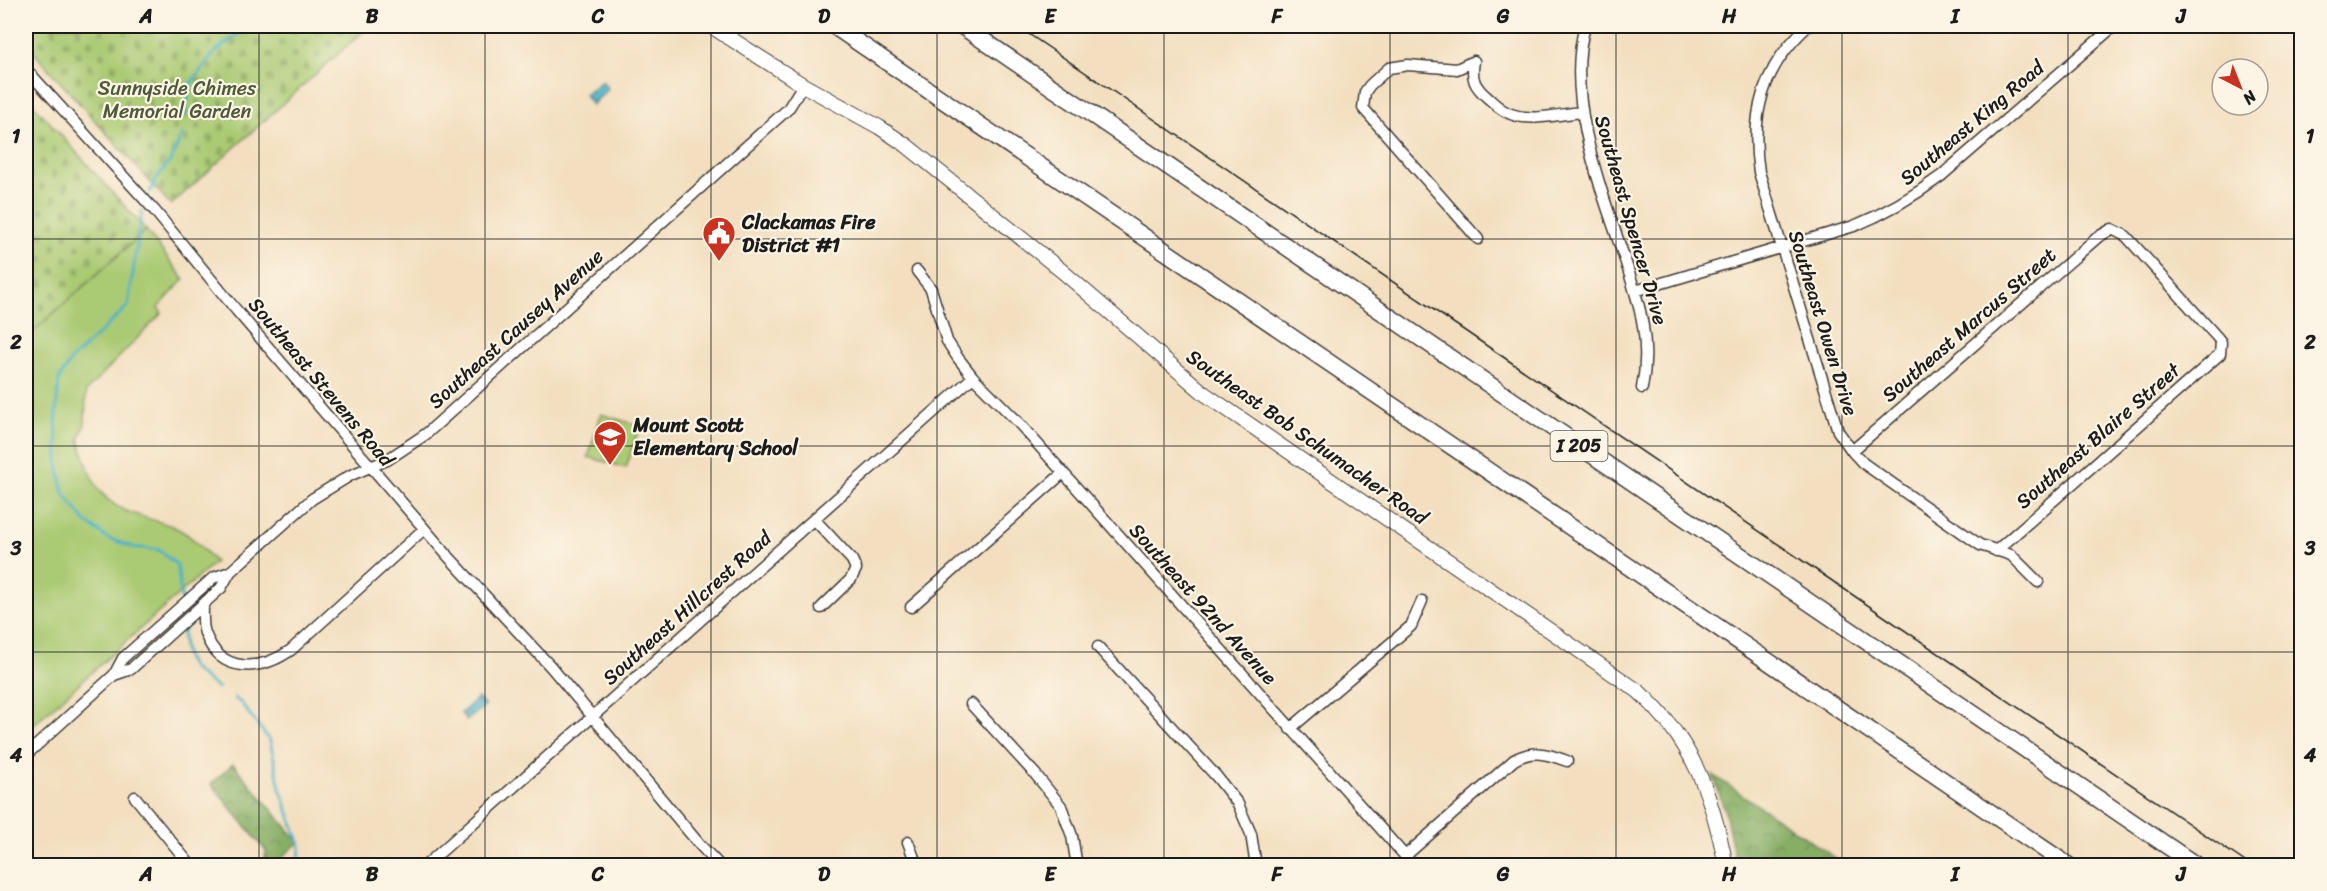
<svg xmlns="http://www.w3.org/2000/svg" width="2327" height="891" font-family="Sriracha,sans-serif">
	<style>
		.green { fill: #aaca73; stroke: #637348; stroke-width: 1.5 }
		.forest { fill: url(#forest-crowns); stroke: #526540; stroke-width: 1.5 }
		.cemetery { fill: url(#cemetery-stones); stroke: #637348; stroke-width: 1.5 }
		.water { fill: url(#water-waves); stroke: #326672; stroke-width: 1.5 }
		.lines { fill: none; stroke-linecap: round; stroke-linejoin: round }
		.stream { stroke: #48b1c7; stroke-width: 3 }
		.minor-casing { stroke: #3c3935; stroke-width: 13 }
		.major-casing { stroke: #3c3935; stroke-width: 16 }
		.highway-casing { stroke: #3c3935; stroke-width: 19 }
		.minor { stroke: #fff; stroke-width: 10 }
		.major { stroke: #fff; stroke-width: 14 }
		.highway { stroke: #fff; stroke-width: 16 }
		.tram { stroke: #1c1c1c; stroke-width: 1.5 }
		.grid { fill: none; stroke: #1c1c1c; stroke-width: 1.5; stroke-opacity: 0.55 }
		.labels { text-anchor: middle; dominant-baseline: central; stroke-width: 4.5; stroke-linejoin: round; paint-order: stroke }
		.shield { fill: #fcf5e5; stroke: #5f5d58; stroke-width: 1.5 }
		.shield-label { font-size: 18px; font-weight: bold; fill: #1c1c1c }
		.park-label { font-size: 20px; fill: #4e593a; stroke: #fcf5e5 }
		.street-label { font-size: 20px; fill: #1c1c1c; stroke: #fcf5e5 }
		.poi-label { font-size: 20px; font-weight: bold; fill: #1c1c1c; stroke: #fcf5e5; text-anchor: start }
		.neatline { fill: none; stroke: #1c1c1c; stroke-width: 2 }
		.grid-label { font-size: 20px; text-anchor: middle; font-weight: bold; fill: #1c1c1c }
	</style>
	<defs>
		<pattern id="forest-crowns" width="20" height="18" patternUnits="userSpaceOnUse" patternTransform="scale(1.5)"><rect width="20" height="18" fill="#87ae65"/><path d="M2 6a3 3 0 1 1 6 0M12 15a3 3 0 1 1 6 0" fill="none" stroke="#6e8d52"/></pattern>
		<pattern id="cemetery-stones" width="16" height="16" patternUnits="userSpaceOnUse" patternTransform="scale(1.5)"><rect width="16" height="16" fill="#aaca73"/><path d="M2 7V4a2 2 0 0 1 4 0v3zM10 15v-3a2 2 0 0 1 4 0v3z" fill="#92ad63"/></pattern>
		<pattern id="water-waves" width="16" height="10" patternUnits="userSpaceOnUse" patternTransform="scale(1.5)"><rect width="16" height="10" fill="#48b1c7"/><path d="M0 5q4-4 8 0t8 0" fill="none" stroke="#3b8fa1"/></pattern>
	</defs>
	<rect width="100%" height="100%" fill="#fcf5e5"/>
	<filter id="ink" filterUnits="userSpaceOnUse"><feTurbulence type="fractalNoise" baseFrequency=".0167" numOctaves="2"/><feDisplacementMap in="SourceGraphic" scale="12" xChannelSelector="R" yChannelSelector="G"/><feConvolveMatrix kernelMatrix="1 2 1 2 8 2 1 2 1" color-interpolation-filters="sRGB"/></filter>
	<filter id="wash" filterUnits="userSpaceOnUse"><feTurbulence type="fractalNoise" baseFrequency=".008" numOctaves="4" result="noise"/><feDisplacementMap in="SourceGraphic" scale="24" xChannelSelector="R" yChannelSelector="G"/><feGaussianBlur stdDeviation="1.35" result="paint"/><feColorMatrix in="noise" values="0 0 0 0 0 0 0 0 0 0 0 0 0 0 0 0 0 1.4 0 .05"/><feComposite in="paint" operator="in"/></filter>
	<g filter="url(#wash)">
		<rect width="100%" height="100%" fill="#f3dfc0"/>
		<path class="green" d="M146,230L184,279L158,308L162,313L86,391L85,424L79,440C84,455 88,473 97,487C115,514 141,515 169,525C188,531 201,547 215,562L26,731V338Z
			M601,414L640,426L626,468L588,457Z"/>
		<path class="forest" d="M233,764L299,842L276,863L278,865H264L266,851L211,784Z
			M1713,775L1846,865H1736L1725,811Z"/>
		<path class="cemetery" d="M26,26H369L171,205L26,44Z
			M26,96L146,230L26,338Z"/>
		<path class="water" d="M602,81L608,89L592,105L585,95Z
			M478,698L485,706L467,721L461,713Z"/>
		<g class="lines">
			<path class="stream" d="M185,115L191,83L215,52L248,26
				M150,192L156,179L172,158L182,134
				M142,211L128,306L71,360L59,379L56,414L58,465L64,494L85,521L107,538L132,547L159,550L177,565L182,602
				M183,627C183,664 188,667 218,688
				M234,698L241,703L270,741L280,788L300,845L299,866"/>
		</g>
	</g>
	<g filter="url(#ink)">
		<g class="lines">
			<defs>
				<path id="minor" d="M1585,26C1565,96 1600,187 1623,254C1638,300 1652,338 1642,388
					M1808,26C1763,66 1750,114 1759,172L1838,431L1852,451L1863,463L1980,545L2011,555L2038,582
					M1474,61L1457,69L1408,65L1389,68L1370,85L1365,92L1363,108L1478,239
					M1474,61C1471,79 1474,86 1488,98C1495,104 1501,111 1511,114C1531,122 1560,114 1582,112
					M26,69L155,211L237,311L447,555L551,667L700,845L720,866
					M917,271L931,289L947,341L958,358L973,377L1017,421L1414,866
					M1635,291L1854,226C1886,213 1913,197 1941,176L2114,26
					M1852,451L2098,237L2112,229L2126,236L2217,337L2221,342L2220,354L1996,551
					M814,519L852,560L856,569L851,579L821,608
					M203,605C203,613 202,625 205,633C220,675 261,671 291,650L424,529
					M911,607L1063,473
					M1098,647L1217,777L1238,804L1251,834L1256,866
					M114,675L131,669L221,588L230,572L312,499L351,475L387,460L426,434L788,109L803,85
					M971,704L1036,775L1061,806L1072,836L1077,866
					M1290,729L1411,626L1422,601
					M26,755L114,675L123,658L213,578L230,572
					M135,797L191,866
					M908,842L917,866
					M1405,856L1514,760C1533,749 1548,754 1567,761
					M425,866L973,377"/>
				<path id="major" d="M711,26L803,85L879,127L906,145L1062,271L1205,394L1638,691C1693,740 1712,795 1726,866"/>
				<path id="highway" d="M834,26L2069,866
					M962,26L2197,866"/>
			</defs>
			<use href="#minor" class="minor-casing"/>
			<use href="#major" class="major-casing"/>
			<use href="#highway" class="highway-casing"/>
			<use href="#minor" class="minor"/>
			<use href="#major" class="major"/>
			<use href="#highway" class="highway"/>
			<path class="tram" d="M1017,26L2251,866"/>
		</g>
	</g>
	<path class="grid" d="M259,26V866M485,26V866M711,26V866M937,26V866M1164,26V866M1390,26V866M1616,26V866M1842,26V866M2068,26V866M26,239H2302M26,446H2302M26,652H2302"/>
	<defs>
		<symbol id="civic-pin" viewBox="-11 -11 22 30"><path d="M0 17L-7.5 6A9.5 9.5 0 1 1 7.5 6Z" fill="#c8321e" stroke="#fcf5e5"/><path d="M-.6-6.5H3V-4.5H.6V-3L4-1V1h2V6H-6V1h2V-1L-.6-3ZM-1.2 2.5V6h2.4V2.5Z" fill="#fff"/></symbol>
		<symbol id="school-pin" viewBox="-11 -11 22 30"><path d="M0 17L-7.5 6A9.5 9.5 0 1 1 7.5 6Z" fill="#c8321e" stroke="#fcf5e5"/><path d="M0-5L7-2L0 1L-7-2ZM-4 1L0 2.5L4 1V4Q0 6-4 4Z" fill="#fff"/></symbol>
	</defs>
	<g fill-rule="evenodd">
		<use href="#civic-pin" x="700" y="214" width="38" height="52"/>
		<use href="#school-pin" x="591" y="418" width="38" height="52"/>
	</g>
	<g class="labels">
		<rect class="shield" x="1550.5" y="431" width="57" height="30" rx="4.5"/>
		<g class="shield-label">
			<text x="1579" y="446">I 205</text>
		</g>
		<g class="park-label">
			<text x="177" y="88">Sunnyside Chimes<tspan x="177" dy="23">Memorial Garden</tspan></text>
		</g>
		<g class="street-label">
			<text transform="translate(1972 123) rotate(-40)">Southeast King Road</text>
			<text transform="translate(1631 220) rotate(74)">Southeast Spencer Drive</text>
			<text transform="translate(1823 323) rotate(73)">Southeast Owen Drive</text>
			<text transform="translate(1969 325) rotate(-41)">Southeast Marcus Street</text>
			<text transform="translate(516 329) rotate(-42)">Southeast Causey Avenue</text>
			<text transform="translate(321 382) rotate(50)">Southeast Stevens Road</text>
			<text transform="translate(2098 436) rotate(-41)">Southeast Blaire Street</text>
			<text transform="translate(1307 437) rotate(35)">Southeast Bob Schumacher Road</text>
			<text transform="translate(1203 604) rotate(48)">Southeast 92nd Avenue</text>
			<text transform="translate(687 608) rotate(-42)">Southeast Hillcrest Road</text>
		</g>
		<g class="poi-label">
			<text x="742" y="222">Clackamas Fire<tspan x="742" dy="23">District #1</tspan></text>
			<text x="633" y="425">Mount Scott<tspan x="633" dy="23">Elementary School</tspan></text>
		</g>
	</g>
	<rect width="2327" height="891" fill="none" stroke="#fcf5e5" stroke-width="66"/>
	<g transform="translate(2240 87) rotate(138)"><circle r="28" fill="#fcf5e5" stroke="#a29e95" stroke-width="1.5"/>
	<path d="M0-4.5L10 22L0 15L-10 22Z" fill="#c8321e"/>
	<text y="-9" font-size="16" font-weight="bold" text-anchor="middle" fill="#1c1c1c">N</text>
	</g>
	<rect x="33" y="33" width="2261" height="825" class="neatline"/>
	<g class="grid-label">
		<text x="146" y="23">A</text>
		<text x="372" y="23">B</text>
		<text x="598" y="23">C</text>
		<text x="824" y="23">D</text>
		<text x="1050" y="23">E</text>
		<text x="1277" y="23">F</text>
		<text x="1503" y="23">G</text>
		<text x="1729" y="23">H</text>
		<text x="1955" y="23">I</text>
		<text x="2181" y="23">J</text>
		<text x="16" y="143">1</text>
		<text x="2310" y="143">1</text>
		<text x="16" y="349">2</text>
		<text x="2310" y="349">2</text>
		<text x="16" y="555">3</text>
		<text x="2310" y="555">3</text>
		<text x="16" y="762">4</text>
		<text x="2310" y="762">4</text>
		<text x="146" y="881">A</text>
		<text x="372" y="881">B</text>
		<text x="598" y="881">C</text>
		<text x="824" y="881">D</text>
		<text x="1050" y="881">E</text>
		<text x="1277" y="881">F</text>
		<text x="1503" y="881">G</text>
		<text x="1729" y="881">H</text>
		<text x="1955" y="881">I</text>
		<text x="2181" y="881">J</text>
	</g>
</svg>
